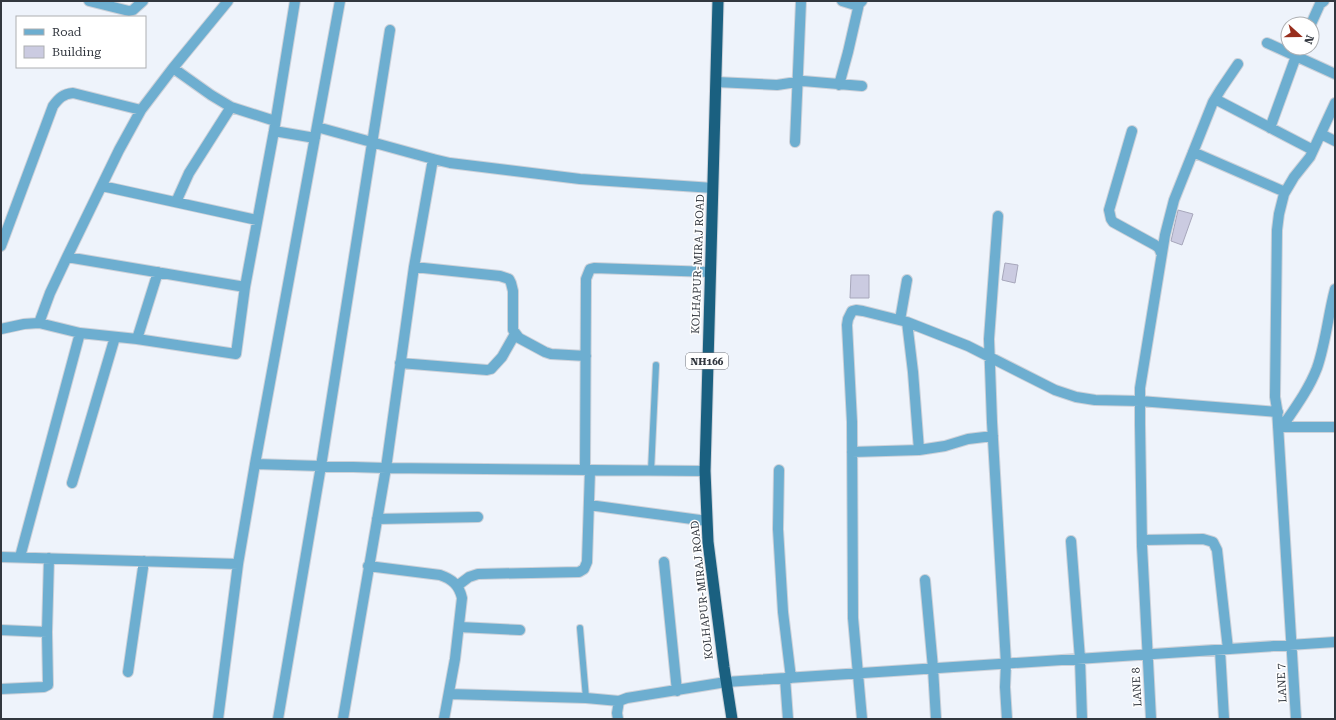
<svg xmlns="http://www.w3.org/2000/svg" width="1336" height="720" font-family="'Roboto Serif',serif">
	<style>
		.building { fill: #cbcbe1; stroke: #a7a7bb }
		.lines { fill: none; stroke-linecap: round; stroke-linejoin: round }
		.service-casing { stroke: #ccd1d9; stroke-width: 8 }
		.minor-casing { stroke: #ccd1d9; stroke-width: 12 }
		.trunk-casing { stroke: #ccd1d9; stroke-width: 13 }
		.service { stroke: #6daed0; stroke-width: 6 }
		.minor { stroke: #6daed0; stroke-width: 10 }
		.trunk { stroke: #1a6080; stroke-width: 11 }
		.labels { text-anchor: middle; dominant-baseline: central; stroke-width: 3; stroke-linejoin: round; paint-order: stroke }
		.shield { fill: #fff; stroke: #707379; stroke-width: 1 }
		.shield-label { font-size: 10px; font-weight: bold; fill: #32373f }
		.street-label { font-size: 11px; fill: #32373f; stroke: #fff }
	</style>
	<rect width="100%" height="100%" fill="#eef3fb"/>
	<path class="building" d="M1178,210L1193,214L1182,245L1171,241Z
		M1005,263L1018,265L1015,283L1002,280Z
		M851,275H869V298H850Z"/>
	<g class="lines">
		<defs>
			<path id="service" d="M651,471L656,365
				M580,628L586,698"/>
			<path id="minor" d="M89,1L129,11L133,10L143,1
				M842,1L855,5L859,4L862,1
				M1311,24L1320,4L1324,1
				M1267,43L1335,74
				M173,68L211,95L231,107L275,121
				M716,82L777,85L803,81L862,86
				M839,85L848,52L859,4
				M1215,99L1313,150
				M317,127L433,159L450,163L580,179L713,188
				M1270,128L1299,48
				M274,131L315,138
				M1132,131L1109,210L1111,219L1113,222L1155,245L1159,248L1161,253
				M1321,134L1335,141
				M795,142L801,1
				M1193,152L1285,192
				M102,186L257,220
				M176,202L189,173L231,107
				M998,216L989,339L992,422L1006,663L1005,687L1007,719
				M1,246L53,106C59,98 63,94 73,93L141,110
				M67,257L245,287
				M414,267L500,276L509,279L511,283L513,291V330L519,338L545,352L551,354L586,356
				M900,320L907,280
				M907,322L913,372L919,450
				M39,323L50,293L67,257L119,150L141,110L173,68L228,1
				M1,329L24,324L39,323L80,333L137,339L236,354L245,287L274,131L295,1
				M137,339L158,272
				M400,363L487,370L491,369L502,357L515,334
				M1278,427H1335
				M1282,427C1295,408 1309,389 1317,368C1326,342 1328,315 1335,289
				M852,452L919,450L945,446L968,439L993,436
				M255,464L340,1
				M585,470L586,279L590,269L594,268L710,272
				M779,470L778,529L783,612L791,678
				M72,483L115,337
				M589,505L707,521
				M377,519L478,517
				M1142,540L1203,539L1213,542L1217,550L1228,649
				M1071,541L1080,659L1082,719
				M1,557L238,564L255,464L386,468L705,471
				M20,557L80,333
				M664,562L677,691
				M368,566L440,575C452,579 459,585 462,598L455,659L444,719
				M925,580L933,668L936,719
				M457,586L469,577L478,574L579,572L584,569L587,562L590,470
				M459,627L520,630
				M1,630L47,632L49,558
				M1220,650L1224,719
				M128,672L144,561
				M785,678L788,719
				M1,689L44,687L48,685L47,632
				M449,694L586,698L619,701
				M218,719L238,564
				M278,719L321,466L390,30
				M343,719L386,468L414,267L433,159
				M618,719L617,713L619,701L627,698L726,682L1335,642
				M862,719L853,618L852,422L847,325L848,319L852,311L856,310L863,311L907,322L968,346L1055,390L1076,397L1095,400L1140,401L1278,412
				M1151,719L1142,546L1140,424V388L1165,235L1174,200L1213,102L1221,89L1238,64
				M1296,719L1277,409L1275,397L1277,230L1279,214L1284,194L1294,177L1310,157L1335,103"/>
			<path id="trunk" d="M718,1L705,471L708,542L724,667L732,719"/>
		</defs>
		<use href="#service" class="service-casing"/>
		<use href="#minor" class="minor-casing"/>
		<use href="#trunk" class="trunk-casing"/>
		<use href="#service" class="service"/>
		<use href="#minor" class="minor"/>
		<use href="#trunk" class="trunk"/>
	</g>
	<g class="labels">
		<rect class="shield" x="686" y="353" width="42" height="16" rx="3"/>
		<g class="shield-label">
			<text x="707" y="361">NH166</text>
		</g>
		<g class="street-label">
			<text transform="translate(698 264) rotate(-88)">KOLHAPUR-MIRAJ ROAD</text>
			<text transform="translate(702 590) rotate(-96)">KOLHAPUR-MIRAJ ROAD</text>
			<text transform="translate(1282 683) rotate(-93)">LANE 7</text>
			<text transform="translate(1137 687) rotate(-93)">LANE 8</text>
		</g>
	</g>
	<rect width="1336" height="720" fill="none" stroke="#32373f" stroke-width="4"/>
	<rect x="16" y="16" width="130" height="52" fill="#ffffff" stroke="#adafb2"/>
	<rect x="24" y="29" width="20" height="6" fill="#6daed0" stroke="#adafb2"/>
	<text x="52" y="36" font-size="12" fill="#32373f">Road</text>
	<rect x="24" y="46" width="20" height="12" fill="#cbcbe1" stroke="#adafb2"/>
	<text x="52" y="56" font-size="12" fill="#32373f">Building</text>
	<g transform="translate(1300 36) rotate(111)"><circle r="19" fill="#ffffff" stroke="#adafb2"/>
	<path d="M0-3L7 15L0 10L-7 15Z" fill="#982e1d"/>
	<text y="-6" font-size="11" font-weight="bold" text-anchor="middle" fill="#32373f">N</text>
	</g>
</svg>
